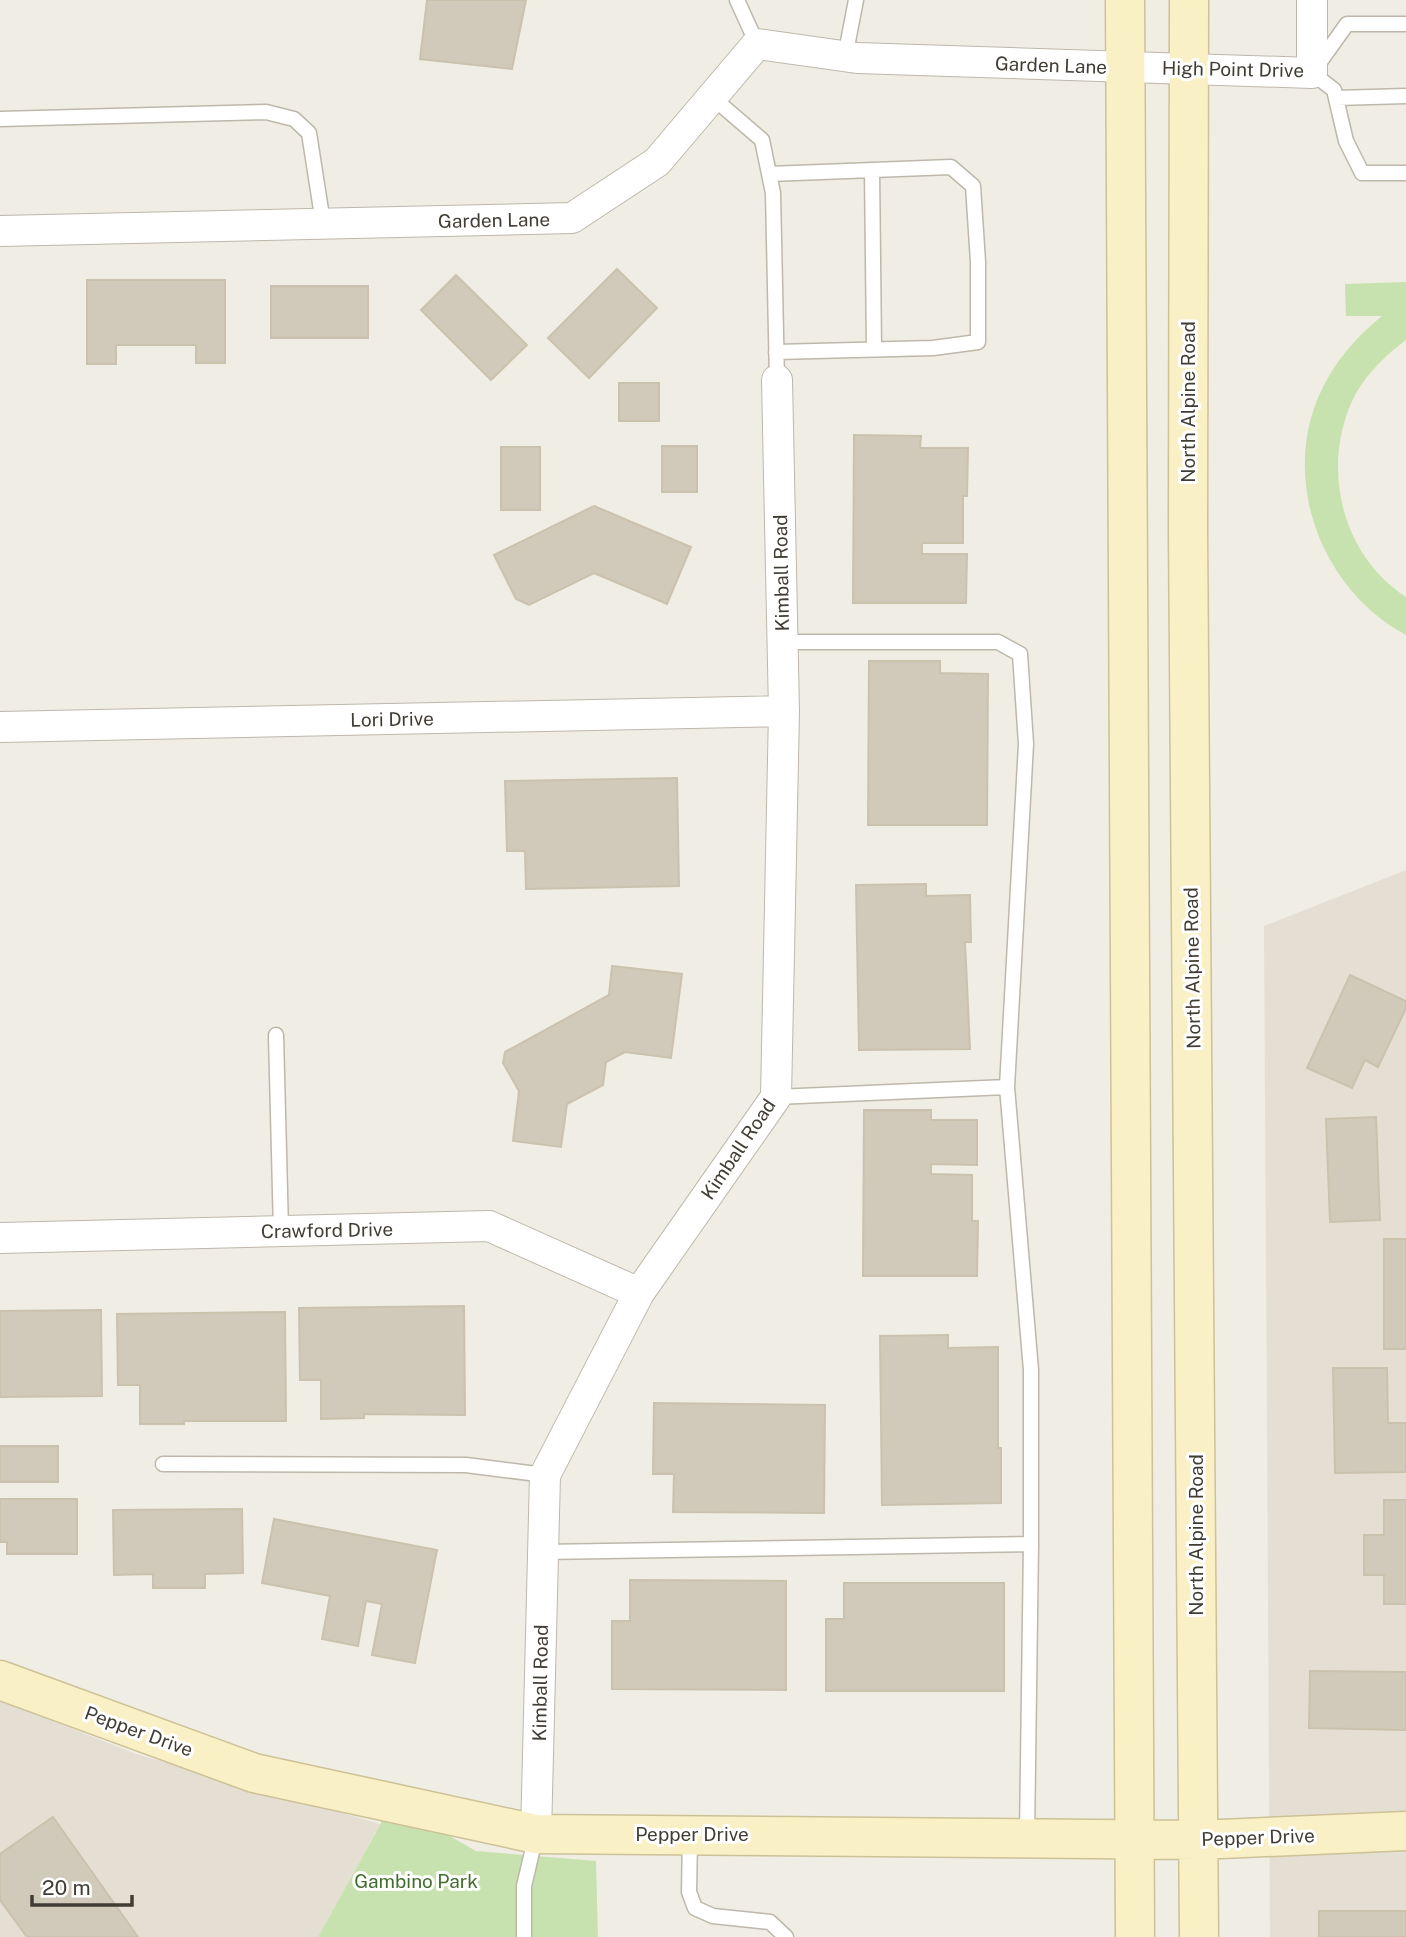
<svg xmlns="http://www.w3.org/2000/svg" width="1406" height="1937" font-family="'Public Sans',sans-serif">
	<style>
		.residential { fill: #e4dfd2 }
		.green { fill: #c8e2af }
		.building { fill: #d1c9ba; stroke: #cbc2ae; stroke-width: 2 }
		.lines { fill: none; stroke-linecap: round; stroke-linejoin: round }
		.lane-casing { stroke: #beb8aa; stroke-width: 17 }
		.street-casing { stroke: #beb8aa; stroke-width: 32 }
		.secondary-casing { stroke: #cdc196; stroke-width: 41 }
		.lane { stroke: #fff; stroke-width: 14 }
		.street { stroke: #fff; stroke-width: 30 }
		.secondary { stroke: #faf0c5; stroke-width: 38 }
		.labels { text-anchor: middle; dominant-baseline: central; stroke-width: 6; stroke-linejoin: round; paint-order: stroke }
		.street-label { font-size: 19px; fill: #423d34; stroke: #fff }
		.park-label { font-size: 19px; fill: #426e2d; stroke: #fff }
	</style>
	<rect width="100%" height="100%" fill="#f0ede4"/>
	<path class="residential" d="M1406,870V1937H1270L1264,926Z
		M0,1700L136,1754L380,1824L318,1937H0Z"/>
	<path class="green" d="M1406,282V340C1386,355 1367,373 1355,395C1320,464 1340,554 1406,597V635C1316,587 1275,466 1329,376C1343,352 1361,333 1382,316H1346L1345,284Z
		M392,1803L476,1851L596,1861L598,1937H318Z"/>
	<path class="building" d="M427,0H526L512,69L420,59Z
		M617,269L657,308L589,378L548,338Z
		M456,275L527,345L491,380L421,310Z
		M87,280H225V363H196V345H116V364H87Z
		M271,286H368V338H271Z
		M619,383H659V421H619Z
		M854,435L921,436L920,448H968L967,496H963V543H922V554H967L966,603H853Z
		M662,446H697V492H662Z
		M501,447H540V510H501Z
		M594,506L691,547L667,604L594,573L529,605L516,599L494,555Z
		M869,661H940V673L988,674L987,825H868Z
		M677,778L679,886L526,889L525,851H507L505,781Z
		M926,884V896L970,895L971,942H965L970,1049L859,1050L856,885Z
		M612,966L682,974L671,1058L625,1052L606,1062L603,1085L567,1104L561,1147L513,1141L519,1091L503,1063L505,1052L609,995Z
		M1350,975L1406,1001V1008L1378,1067L1365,1060L1352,1088L1307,1068Z
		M864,1110H931V1120H977V1165L931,1164V1174L972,1175V1221H978L977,1276H863Z
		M1376,1117L1380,1220L1330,1222L1326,1119Z
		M1384,1239H1406V1349H1384Z
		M464,1306L465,1415L364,1414V1418L321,1419V1380H300L299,1308Z
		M101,1310L102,1396L0,1397V1311Z
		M285,1312L286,1421H184V1424H140V1385H118L117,1314Z
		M948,1335V1348L998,1347V1448H1001V1503L882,1505L880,1336Z
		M1333,1368H1387L1388,1423H1406V1472L1335,1473Z
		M654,1403L825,1405L824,1513L673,1512L674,1474H653Z
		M0,1446H58V1482H0Z
		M0,1499H77V1554H7V1542H0Z
		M1384,1500H1406V1604H1384V1575H1364V1535H1384Z
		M242,1509L243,1573L205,1574V1588H153V1574L114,1575L113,1510Z
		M274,1519L437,1550L415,1663L372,1655L382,1604L366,1601L358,1646L322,1639L330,1596L262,1583Z
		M630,1580L786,1581V1690L612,1689V1621H630Z
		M844,1583H1004V1691H826V1619H844Z
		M1310,1671L1406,1672V1730L1309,1728Z
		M53,1817L138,1937H27L0,1900V1854Z
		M1319,1911H1406V1937H1319Z"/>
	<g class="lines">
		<defs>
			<path id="lane" d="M737,0L757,44
				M1406,24H1347L1312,73L1334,90L1346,141L1362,173H1406
				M845,57L856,0
				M712,97L762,140L773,193L777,380
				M1336,98L1406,96
				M0,119L266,112L294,119L309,133L323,223
				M872,170L874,349
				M769,174L951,167L973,186L978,262V342L933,348L776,352
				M782,642H998L1020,654L1026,744L1007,1087
				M276,1035L281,1231
				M776,1097L1007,1087L1031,1370V1544L1027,1837
				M163,1464L466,1465L545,1475
				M543,1552L1031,1544
				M690,1838L689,1892L695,1908L713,1916L770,1922L786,1937
				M524,1937V1886L536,1835"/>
			<path id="street" d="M0,231L572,218L657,162L757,44L857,58L1312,73V0
				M0,727L784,711
				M0,1238L489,1226L639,1293
				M536,1834L545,1475L639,1293L776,1097L784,711L777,380"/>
			<path id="secondary" d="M1125,0L1135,1937
				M1189,0L1188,531L1199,1937
				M0,1680L254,1773L536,1834L1198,1840L1406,1831"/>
		</defs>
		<use href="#lane" class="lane-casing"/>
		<use href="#street" class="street-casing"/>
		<use href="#secondary" class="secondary-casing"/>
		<use href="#lane" class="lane"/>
		<use href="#street" class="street"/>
		<use href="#secondary" class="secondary"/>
	</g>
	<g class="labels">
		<g class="street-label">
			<text transform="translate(1051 65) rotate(2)">Garden Lane</text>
			<text transform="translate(1233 69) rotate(1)">High Point Drive</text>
			<text transform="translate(494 220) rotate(-1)">Garden Lane</text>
			<text transform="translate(1188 402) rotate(-90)">North Alpine Road</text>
			<text transform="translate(781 573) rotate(-91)">Kimball Road</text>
			<text transform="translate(392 719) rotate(-1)">Lori Drive</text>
			<text transform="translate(1192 968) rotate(-91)">North Alpine Road</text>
			<text transform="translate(738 1149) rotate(-56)">Kimball Road</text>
			<text transform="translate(327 1230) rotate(-1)">Crawford Drive</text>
			<text transform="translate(1196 1535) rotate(-90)">North Alpine Road</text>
			<text transform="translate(540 1683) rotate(-89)">Kimball Road</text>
			<text transform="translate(139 1731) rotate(20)">Pepper Drive</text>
			<text x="692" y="1834">Pepper Drive</text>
			<text transform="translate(1258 1837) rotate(-2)">Pepper Drive</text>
		</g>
		<g class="park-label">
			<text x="416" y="1881">Gambino Park</text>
		</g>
	</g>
	<path d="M32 1895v10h100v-10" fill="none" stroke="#423d34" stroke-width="3.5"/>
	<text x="42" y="1895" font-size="21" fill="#423d34" stroke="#ffffff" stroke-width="5" paint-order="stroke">20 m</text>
</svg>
